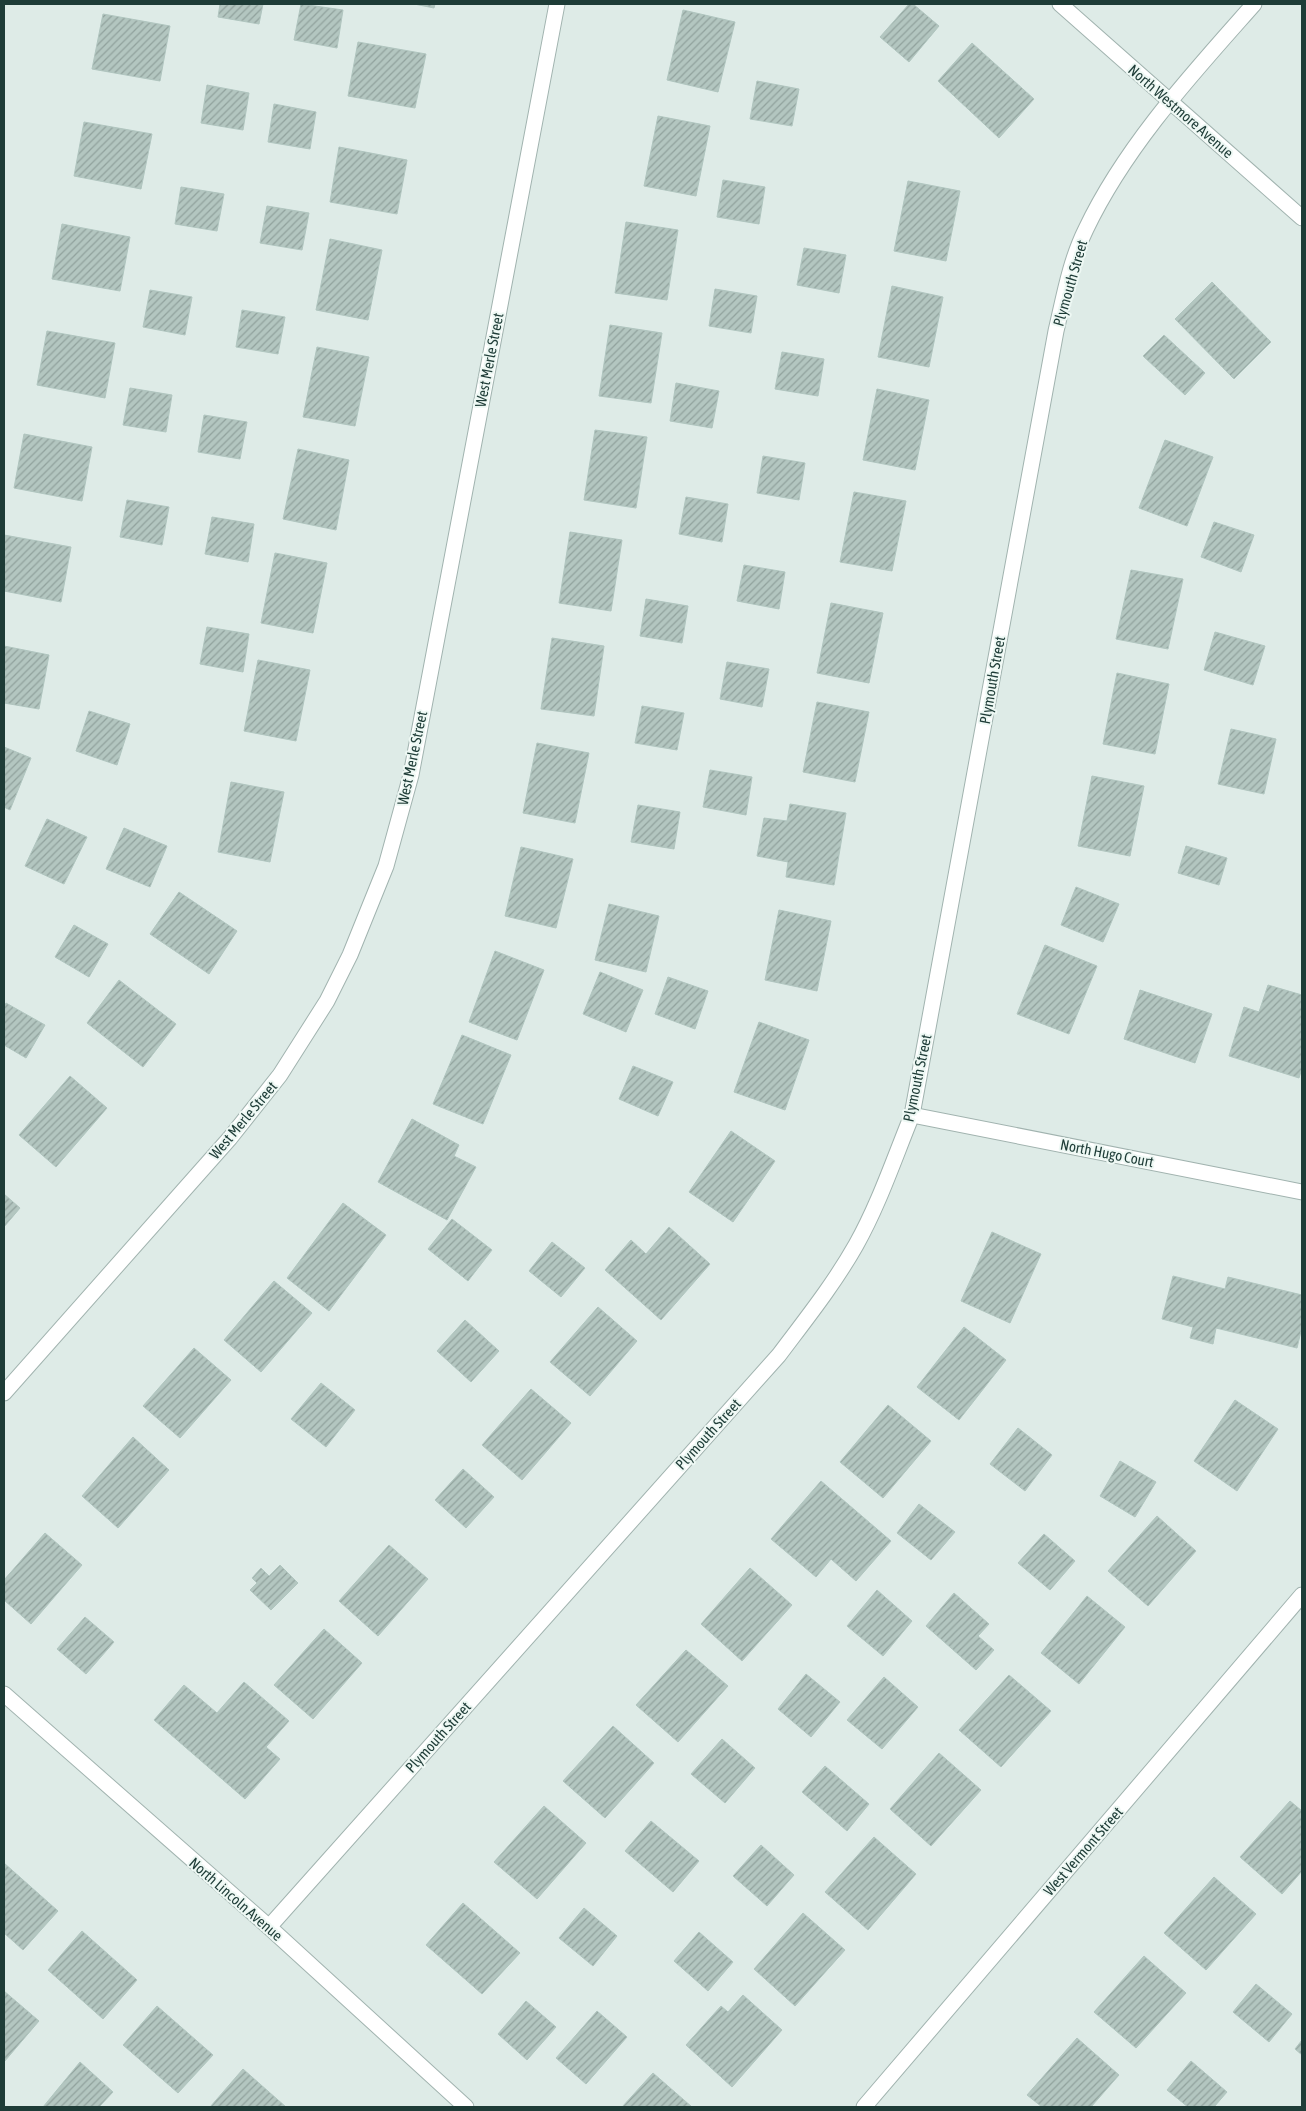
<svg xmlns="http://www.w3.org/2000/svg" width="1306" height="2111" font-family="'Asap Condensed',sans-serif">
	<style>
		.building { fill: url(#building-hatch); stroke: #b0c5bf }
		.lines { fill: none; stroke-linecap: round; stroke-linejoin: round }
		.minor-casing { stroke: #a1b3af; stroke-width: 17 }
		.minor { stroke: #fff; stroke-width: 15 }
		.labels { text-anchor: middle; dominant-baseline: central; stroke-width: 4; stroke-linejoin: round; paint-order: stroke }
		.street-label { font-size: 15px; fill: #1e3c37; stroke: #eef8f4 }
	</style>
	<defs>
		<pattern id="building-hatch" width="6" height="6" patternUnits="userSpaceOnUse" patternTransform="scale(1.25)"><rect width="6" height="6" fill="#b3c6c0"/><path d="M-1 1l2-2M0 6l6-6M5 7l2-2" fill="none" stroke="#91a29d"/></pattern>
	</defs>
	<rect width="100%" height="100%" fill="#deebe7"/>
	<path class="building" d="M220,4H263L259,24L218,17Z
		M301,4L343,10L337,48L294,40Z
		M414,4H435L434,8Z
		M909,4H913L939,26L909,62L880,37Z
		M683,10L735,22L718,92L667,80Z
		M103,14L170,26L160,81L92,69Z
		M358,42L426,54L415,108L348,96Z
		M972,43L1034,99L999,138L938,81Z
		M757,81L799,89L792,126L750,119Z
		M207,85L249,93L243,130L201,123Z
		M274,104L316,112L310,149L268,142Z
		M658,116L710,126L696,196L644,186Z
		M84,122L152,134L141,189L74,176Z
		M339,147L407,160L397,214L330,202Z
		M723,180L765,187L759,224L717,217Z
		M908,181L960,191L946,261L894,251Z
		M181,187L224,194L217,231L175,224Z
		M267,206L309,213L302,250L260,243Z
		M626,222L678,230L667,300L615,293Z
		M62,224L130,237L120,291L52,279Z
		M330,239L382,250L368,320L316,310Z
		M804,248L846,255L839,293L797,285Z
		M1212,282L1271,342L1234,379L1175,319Z
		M892,286L943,297L929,367L878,357Z
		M715,289L757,296L751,333L709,326Z
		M150,290L192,297L185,335L143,327Z
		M242,310L285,317L278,354L236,347Z
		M610,325L662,333L651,403L599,396Z
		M47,331L115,343L105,398L37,385Z
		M1164,335L1205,373L1185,395L1143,356Z
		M317,347L369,357L355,426L303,417Z
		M782,352L824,359L818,396L775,389Z
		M676,383L719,391L712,428L670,421Z
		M130,388L172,395L166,432L123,425Z
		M877,389L929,400L915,470L863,460Z
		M204,415L247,422L240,459L198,452Z
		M595,430L647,437L636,508L584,500Z
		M24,434L92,447L82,501L14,488Z
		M1165,440L1213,457L1187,526L1139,508Z
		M298,449L349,460L336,530L283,519Z
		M763,456L805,463L799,500L757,493Z
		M854,492L906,501L892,571L840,562Z
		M686,497L728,504L722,542L679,534Z
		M127,500L169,507L162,545L120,537Z
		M212,517L254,524L248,562L205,554Z
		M1214,522L1254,535L1241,572L1201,557Z
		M570,532L622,540L611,611L559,603Z
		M4,535L71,547L61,602L4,591Z
		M275,553L327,563L313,633L261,623Z
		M744,565L785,572L779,609L737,601Z
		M1131,570L1183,579L1168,649L1116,639Z
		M646,599L688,606L682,643L640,636Z
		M831,603L883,613L869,683L817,673Z
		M207,627L249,634L243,672L200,664Z
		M1215,632L1265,646L1253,685L1204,670Z
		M552,638L604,646L594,716L541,709Z
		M4,646L49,655L39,709L4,703Z
		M258,660L310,670L296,741L244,731Z
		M727,662L769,669L762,707L720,699Z
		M1117,673L1169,684L1155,754L1103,744Z
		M817,702L869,712L855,782L803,772Z
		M642,706L684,713L677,750L635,743Z
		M89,711L130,724L117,765L76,751Z
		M1231,729L1276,739L1264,794L1218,784Z
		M537,743L589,753L575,823L523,813Z
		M4,747L31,758L10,810L4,807Z
		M710,770L752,777L746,815L703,807Z
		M1092,776L1144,786L1130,856L1078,846Z
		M231,782L284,792L270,862L218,852Z
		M790,804L846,813L834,885L786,877L788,862L757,856L764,818L787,821Z
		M638,805L680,812L674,849L631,842Z
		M47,819L87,837L64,884L25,866Z
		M124,828L167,846L150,887L106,869Z
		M1186,846L1227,858L1219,885L1178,873Z
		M521,847L573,859L556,928L505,916Z
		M1076,887L1119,904L1103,942L1061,925Z
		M179,892L237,931L209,974L150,934Z
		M609,904L659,916L646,972L595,960Z
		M779,910L831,921L817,991L765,980Z
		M74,925L108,944L89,977L55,957Z
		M1045,945L1097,966L1069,1034L1017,1014Z
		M495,951L544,970L517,1040L469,1022Z
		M600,972L643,990L626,1032L583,1014Z
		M668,977L708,991L695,1029L655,1014Z
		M119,980L176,1024L143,1067L87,1023Z
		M1268,985L1302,995V1068L1299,1078L1229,1056L1244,1007L1259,1012Z
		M1140,990L1212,1014L1195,1063L1124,1039Z
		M6,1003L45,1025L26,1058L4,1045V1008Z
		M759,1022L809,1040L785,1110L734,1092Z
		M462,1035L511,1055L483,1124L433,1104Z
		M633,1066L673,1082L658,1116L619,1099Z
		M70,1076L107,1108L56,1167L19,1135Z
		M412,1119L459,1145L454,1156L476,1167L447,1220L378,1182Z
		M731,1131L775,1161L733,1222L689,1192Z
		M4,1194L20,1208L4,1227Z
		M343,1203L386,1235L329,1311L287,1278Z
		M452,1219L492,1250L468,1281L428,1249Z
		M669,1227L710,1264L661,1320L605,1270L631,1240L646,1254Z
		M992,1232L1041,1254L1010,1323L961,1301Z
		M552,1242L585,1268L561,1297L529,1271Z
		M1173,1276L1225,1289L1228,1277L1302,1295V1327L1297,1348L1216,1328L1213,1344L1190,1338L1193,1327L1162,1319Z
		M274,1281L312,1313L261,1372L224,1340Z
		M598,1307L637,1341L590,1396L550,1362Z
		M465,1320L499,1351L471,1382L437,1351Z
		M964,1327L1006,1360L959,1420L917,1387Z
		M194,1348L231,1380L180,1438L143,1406Z
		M321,1383L355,1410L326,1447L291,1419Z
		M531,1389L571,1423L522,1480L482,1445Z
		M1235,1400L1278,1429L1237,1491L1194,1461Z
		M888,1405L931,1441L883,1498L840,1462Z
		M1018,1428L1052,1455L1025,1491L990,1464Z
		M133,1437L169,1470L118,1528L82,1496Z
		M1120,1461L1156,1482L1135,1517L1100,1496Z
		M463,1469L494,1497L466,1528L435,1500Z
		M821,1481L891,1541L856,1581L831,1559L816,1577L771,1539Z
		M919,1504L955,1532L931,1560L897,1533Z
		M1157,1516L1196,1551L1148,1606L1108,1571Z
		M45,1533L82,1565L31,1624L4,1600V1580Z
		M1044,1534L1075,1561L1050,1590L1018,1563Z
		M389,1545L428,1579L378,1636L339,1601Z
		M280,1565L298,1583L271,1610L250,1590L257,1583L252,1578L261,1568L269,1576Z
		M750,1568L792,1605L742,1661L701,1624Z
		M877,1590L912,1621L883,1656L847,1626Z
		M954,1593L989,1624L978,1636L994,1650L976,1670L926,1626Z
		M1087,1596L1125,1627L1079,1684L1041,1653Z
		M85,1617L114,1642L86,1674L57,1649Z
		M324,1629L362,1663L313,1719L274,1685Z
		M686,1650L728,1686L678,1742L636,1705Z
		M806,1674L840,1702L811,1737L778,1709Z
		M1009,1675L1051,1711L1001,1767L959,1730Z
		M884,1677L918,1707L882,1749L847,1720Z
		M244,1682L289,1721L266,1747L280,1759L245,1799L154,1720L184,1685L217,1713Z
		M613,1726L654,1763L605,1818L563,1781Z
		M722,1739L755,1768L725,1803L691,1774Z
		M939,1753L981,1790L931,1846L890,1809Z
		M825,1766L869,1804L847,1831L802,1792Z
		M1290,1801L1302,1811V1871L1282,1894L1240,1857Z
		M544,1806L586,1843L537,1899L494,1862Z
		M651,1821L699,1861L673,1892L625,1851Z
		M874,1837L916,1874L868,1930L825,1892Z
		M761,1845L794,1875L767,1906L733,1876Z
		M4,1863L58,1911L23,1950L4,1933Z
		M1214,1877L1256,1914L1206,1970L1164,1933Z
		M463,1903L520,1953L482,1994L426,1945Z
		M584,1908L617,1936L593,1966L559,1938Z
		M803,1913L845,1950L795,2006L754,1969Z
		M82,1931L137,1980L103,2019L48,1970Z
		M699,1932L733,1962L708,1991L674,1961Z
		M1144,1956L1186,1993L1136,2048L1094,2012Z
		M1256,1984L1292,2014L1269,2042L1233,2012Z
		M4,1991L39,2021L4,2062Z
		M743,1995L782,2030L732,2087L686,2045L721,2006L728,2012Z
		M526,2001L556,2027L527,2060L498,2034Z
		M157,2006L213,2055L178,2093L123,2045Z
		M597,2011L627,2037L586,2084L556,2058Z
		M1077,2038L1119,2075L1091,2107H1042L1027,2095Z
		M1302,2040V2055L1295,2049Z
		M1191,2061L1227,2092L1214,2107H1188L1167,2090Z
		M80,2062L113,2092L99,2107H43Z
		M243,2069L286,2107H210Z
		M653,2073L692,2107H622Z"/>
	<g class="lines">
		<defs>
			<path id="minor" d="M1060,4L1302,218
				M912,1115L1302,1192
				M4,1393L230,1138L280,1075L327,1001L350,955L386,866L411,775L557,4
				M4,1694L269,1927L466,2107
				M269,1927L779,1355C806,1319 834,1284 856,1245C879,1204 894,1159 912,1115L1056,331C1064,297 1070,261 1086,229C1126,145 1193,73 1254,4
				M864,2107L1302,1595"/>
		</defs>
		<use href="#minor" class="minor-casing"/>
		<use href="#minor" class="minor"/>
	</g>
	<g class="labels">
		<g class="street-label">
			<text transform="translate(1181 111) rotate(41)">North Westmore Avenue</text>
			<text transform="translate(1070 283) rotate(-74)">Plymouth Street</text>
			<text transform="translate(489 360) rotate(-79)">West Merle Street</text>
			<text transform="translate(992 680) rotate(-80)">Plymouth Street</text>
			<text transform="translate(412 758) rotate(-78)">West Merle Street</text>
			<text transform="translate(917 1078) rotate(-78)">Plymouth Street</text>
			<text transform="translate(243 1120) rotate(-50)">West Merle Street</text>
			<text transform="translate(1107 1153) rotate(11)">North Hugo Court</text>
			<text transform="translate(708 1434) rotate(-48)">Plymouth Street</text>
			<text transform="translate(438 1737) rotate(-48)">Plymouth Street</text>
			<text transform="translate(1083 1851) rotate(-49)">West Vermont Street</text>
			<text transform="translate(236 1899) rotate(41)">North Lincoln Avenue</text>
		</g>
	</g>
	<rect width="1306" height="2111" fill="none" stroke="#1e3c37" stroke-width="10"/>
</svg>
